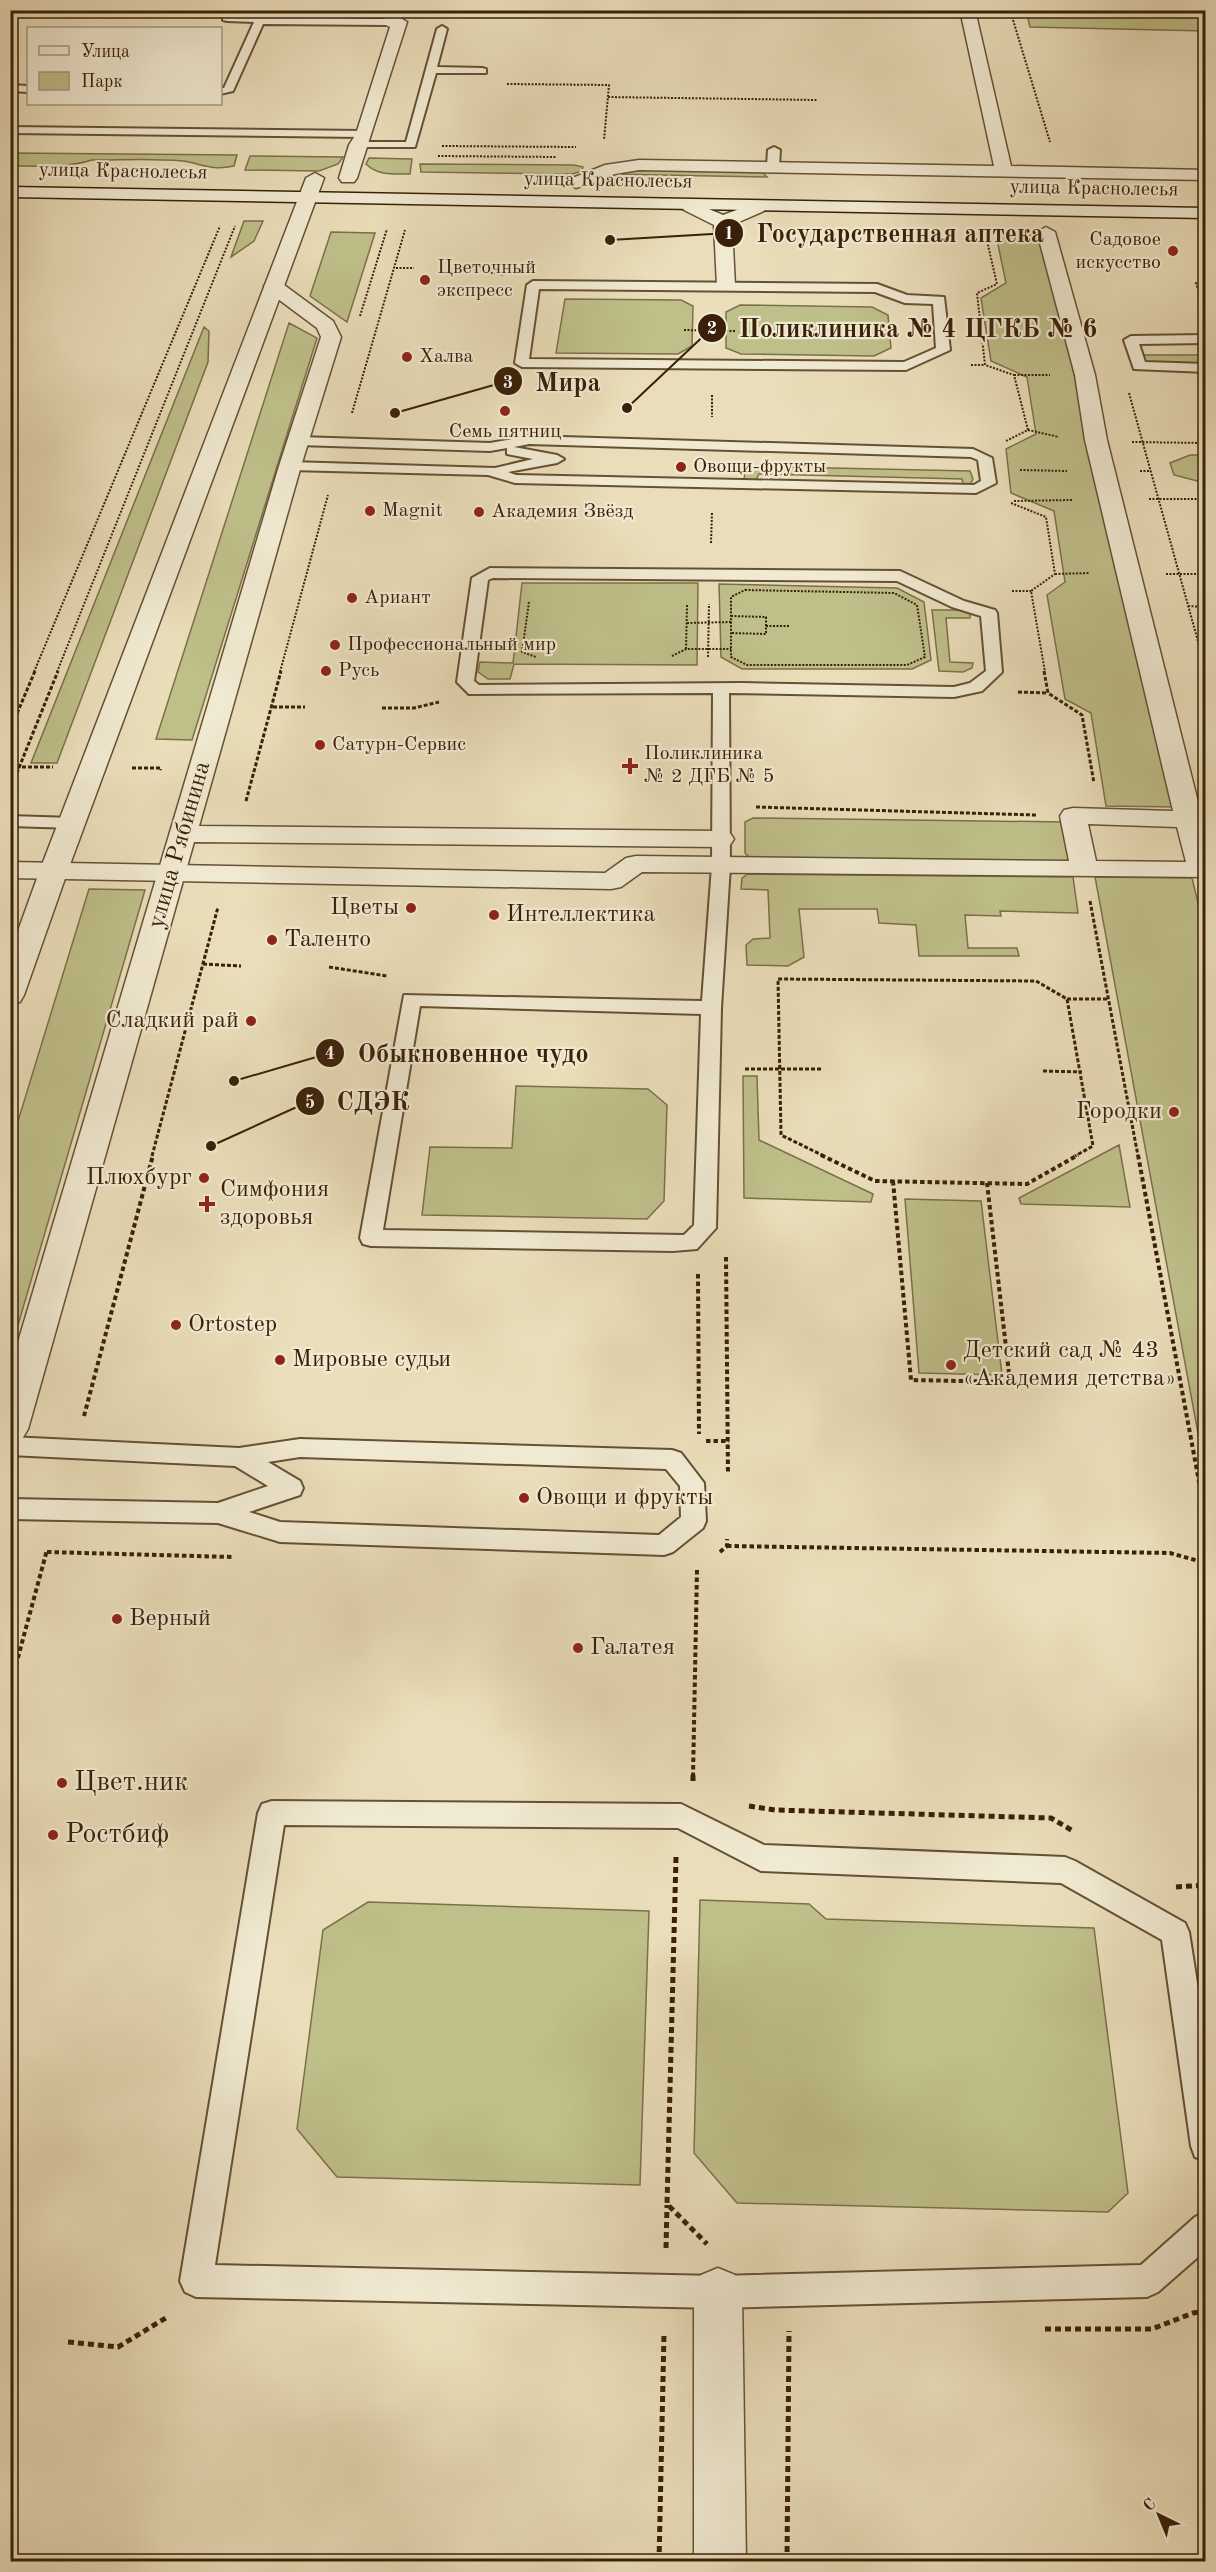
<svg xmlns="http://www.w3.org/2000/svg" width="1216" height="2572" font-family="'Old Standard TT',serif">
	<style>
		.green { fill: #bfbf8a; stroke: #7c7049; stroke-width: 1.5 }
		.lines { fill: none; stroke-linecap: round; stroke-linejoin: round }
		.service-casing { stroke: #665034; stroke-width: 4 }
		.pedestrian-casing { stroke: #665034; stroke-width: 3 }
		.minor-casing { stroke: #665034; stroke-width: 3 }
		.tertiary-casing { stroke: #665034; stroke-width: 3 }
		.secondary-casing { stroke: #3a2008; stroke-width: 3 }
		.path-far3 { stroke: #3a2008; stroke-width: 2; stroke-dasharray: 2 1.5; stroke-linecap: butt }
		.path-far2 { stroke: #3a2008; stroke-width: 3; stroke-dasharray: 4 2; stroke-linecap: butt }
		.path-far1 { stroke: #3a2008; stroke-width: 4; stroke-dasharray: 4.5 3; stroke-linecap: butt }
		.path { stroke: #3a2008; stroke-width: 5; stroke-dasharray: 6 4; stroke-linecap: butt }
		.service { fill: #f1ead2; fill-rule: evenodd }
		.pedestrian { fill: #f1ead2; fill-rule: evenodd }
		.minor { fill: #f1ead2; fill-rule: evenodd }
		.tertiary { fill: #f1ead2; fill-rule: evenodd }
		.secondary { fill: #f1ead2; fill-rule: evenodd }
		.poi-dot { fill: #8f2418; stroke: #f1ead2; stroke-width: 2 }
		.labels { text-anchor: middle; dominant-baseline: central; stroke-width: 4.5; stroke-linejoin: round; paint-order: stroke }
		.far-street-label { font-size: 20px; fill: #3a2008; stroke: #f1ead2 }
		.far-poi-label { font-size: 20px; fill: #3a2008; stroke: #f1ead2; text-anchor: start }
		.street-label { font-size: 24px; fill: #3a2008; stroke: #f1ead2 }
		.poi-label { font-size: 24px; fill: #3a2008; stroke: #f1ead2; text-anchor: start }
		.near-poi-label { font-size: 28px; fill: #3a2008; stroke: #f1ead2; text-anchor: start }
		.leader { fill: none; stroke: #3a2008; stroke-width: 2 }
		.callout-dot { fill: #3a2008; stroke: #f1ead2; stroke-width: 2 }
		.mark-label { font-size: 18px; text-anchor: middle; font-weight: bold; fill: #fff }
		.callout-label { font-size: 26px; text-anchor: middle; font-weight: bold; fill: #3a2008; stroke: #f1ead2; stroke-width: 4.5; stroke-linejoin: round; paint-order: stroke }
	</style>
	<rect width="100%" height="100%" fill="#eadeba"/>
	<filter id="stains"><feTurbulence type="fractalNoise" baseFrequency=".00333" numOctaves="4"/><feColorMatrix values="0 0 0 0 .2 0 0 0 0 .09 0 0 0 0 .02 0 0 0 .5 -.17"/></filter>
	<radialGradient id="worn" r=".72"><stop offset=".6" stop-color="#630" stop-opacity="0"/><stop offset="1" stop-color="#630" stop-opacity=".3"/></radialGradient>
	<path class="green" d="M1026,11H1205V31L1030,27Z
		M11,153L237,155L234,166C211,171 203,164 183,161C153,158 122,160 92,160C67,168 37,166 11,166Z
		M250,156L343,157L338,164L319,171L245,170Z
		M369,158L412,159L410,174C394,174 378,176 366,164Z
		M420,164L574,165L583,167L582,171L572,174L421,172Z
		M759,169L767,177L607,174L624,170Z
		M244,221H263L254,241L231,257Z
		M331,232L375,233L347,322L310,296Z
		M996,235H1041L1177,807L1106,806L1091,713L1065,699L1047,595L1065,582L1054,511L1011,493L1006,449L1036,434L1027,377L991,361L981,298L1006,283Z
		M565,299L681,300L693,306L692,346L678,354L556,353Z
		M740,305L872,307L888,315L891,348L874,356L741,354L726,348V312Z
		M289,323L317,338L192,740L156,739Z
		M204,327L209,331L208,362L57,763H31Z
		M1144,355H1205V365L1151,364L1145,361Z
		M1190,455H1205V483L1174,475L1170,463Z
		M745,466L970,471L973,479L970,485L963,484L962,479L759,474L756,480H744Z
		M522,583H698L697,665L514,664L510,679H488L478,672L480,662L513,663Z
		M719,584L897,588L924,602L931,660L912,669H742L721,657Z
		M932,610H963L970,613V618H946L950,662L973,663L972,668L963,672L939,671Z
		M753,818L1067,822L1073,861L752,860L745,853V822Z
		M748,874L1073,877L1078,913L1000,911L1001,916L965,915L968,948H1017L1019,956H919L916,925L879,923L877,909H799L804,957L788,966L747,965L746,945L753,939L770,938L768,890L741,889L742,878Z
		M1095,877L1192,878L1205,932V1471Z
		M89,889L145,890L11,1349V1144Z
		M743,1076H757L759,1140L873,1194L871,1202L744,1198Z
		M516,1086L648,1089L667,1105L664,1201L647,1219L422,1215L430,1147L512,1148Z
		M1119,1145L1130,1207L1021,1204L1019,1198Z
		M905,1199L981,1201L1002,1375L919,1373Z
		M700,1900L809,1904L826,1919L1094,1928L1128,2193L1108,2212L737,2203L694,2153Z
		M368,1902L649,1911L640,2185L337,2177L297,2129L323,1930Z"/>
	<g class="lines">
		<defs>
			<path id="service" d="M386,10H396L392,22L387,25L263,24L233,91L220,94V88H224L254,22L227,21L223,20V16L383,19Z
				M442,26L447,29L437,67L482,68L486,69V73H436L415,147H353L351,145L357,142H406L437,29Z
				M10,85L28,86V92L10,91Z
				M10,127L364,131L370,134L364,137L10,133Z
				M774,147L780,150L779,166L773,170L767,166L768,150Z
				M533,281L877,284L907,295L944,297L950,350L906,370L522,367L515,363L527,285ZM539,289L875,292L905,303L933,304L936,348L904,362L529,359Z
				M1206,335V343L1139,344L1145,362L1206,364V372L1134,369L1124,340L1131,336Z
				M529,436L973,449L992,458L996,483L976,493L515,483L488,475L290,470L283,466L290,462L495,468L533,459L507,454V448L490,451L299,445L292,441L299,437L490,443ZM529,444L971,457L978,460L981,481L974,485L516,475L508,472L557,463L564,459L557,455L514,447Z
				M490,568L900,571L964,601L995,610L997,613L1002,672L982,691L954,697L729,693L730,866L721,1008L716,1228L697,1249L673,1251L371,1246L363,1244L360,1238L404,995L702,1001L712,866L713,693L469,694L457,682L472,578ZM493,578L897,581L952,607L981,616L986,671L970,683L954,687L742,683L479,685L474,681L488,580ZM420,1006L701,1014L694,1225L684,1235L383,1230Z
				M10,816L73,818L82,823L73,828L10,826Z
				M10,1437L239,1448L300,1439L672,1450L681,1453L704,1483L706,1521L703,1528L673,1552L664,1555L280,1542L218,1523L10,1519V1499L218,1503L268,1486L235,1466L10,1455ZM300,1457L666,1469L680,1486L681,1517L659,1535L280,1522L249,1512L300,1495L303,1488L300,1481L268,1462Z
				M272,1801L681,1804L764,1845L1065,1857L1075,1861L1185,1923L1189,1932L1206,2040V2161L1195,2157L1191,2146L1162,1940L1061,1883L761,1871L678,1828L284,1825L215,2265L718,2276L1141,2265L1195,2217L1206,2212V2250L1158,2292L1147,2297L718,2308L196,2297L185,2292L180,2281L258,1813L262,1804Z"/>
			<path id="pedestrian" d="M1046,227L1055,232L1095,375L1107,440L1206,834V877L642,872L621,887L611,889L10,878V862L605,873L626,858L636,856L1069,861L1060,816L1064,810L1073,808L1173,811L1085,440L1075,375L1037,232ZM1088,824L1177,827L1186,862L1096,861Z"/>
			<path id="minor" d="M960,10H975L1011,166L1206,170V180L639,170L615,174L576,188L567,183L570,179L605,165L639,160L994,166Z
				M387,17H399L407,22L357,178L354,182H342L339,178L349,145L356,134L390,27L379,22Z
				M690,201L723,215L758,202L767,207L764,211L732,225L735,286L733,290H719L717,286L714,225L684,210L681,206L684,202Z
				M273,280L280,282L333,321L341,337L301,466L199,826L721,831L730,833L734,839L730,845L721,847L194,842L28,1429L22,1439L10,1442V1369L279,466L321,337L317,328L266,290L264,286Z
				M718,2268L735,2275L742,2292L746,2562H694V2292L701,2275Z"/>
			<path id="tertiary" d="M315,173L324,178L68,870L24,995L20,1002L10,1004V953L40,870L306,178Z"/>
			<path id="secondary" d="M10,187L1206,208V218L10,197Z"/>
		</defs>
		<use href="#service" class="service-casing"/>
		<use href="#pedestrian" class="pedestrian-casing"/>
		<use href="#minor" class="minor-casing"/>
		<use href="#tertiary" class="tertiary-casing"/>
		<use href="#secondary" class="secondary-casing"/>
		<path class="path-far3" d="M1010,10L1050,142
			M507,84L609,85L604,140
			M608,97L817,100
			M442,146L576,147
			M438,156L557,157
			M987,241L997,284L977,293L985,365L1014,375L1028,430L1006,441
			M396,268H414
			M470,269L504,275
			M1205,311L1196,283H1206
			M360,316L387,229
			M712,317V336
			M684,330L735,331
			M971,365H985
			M1014,375H1050
			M1129,393L1206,670
			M712,395V417
			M352,413L405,230
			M1028,430L1059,437
			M1132,442L1206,443
			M1020,470L1067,471
			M1140,471H1151
			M1149,499H1206
			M1014,501L1072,500
			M1011,503L1046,517L1055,574L1031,591L1045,672
			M711,543L712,512
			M1055,574L1090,573
			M1166,574H1206
			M745,590L894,593L917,605L925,657L907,665H747L731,657V597Z
			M1012,591H1031
			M529,602L522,652L536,657
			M1188,606L1206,607
			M731,616L766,617V634L731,633
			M687,623L731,622
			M766,626H789
			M686,649L687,605
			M672,656L686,649H731
			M708,657L709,604
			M34,672L220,226
			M57,672L235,226
			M280,672L328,495"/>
		<path class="path-far2" d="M1044,671L1048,693L1082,715L1094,783
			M1018,692L1048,693
			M273,707H305
			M382,708H414L439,702
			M10,730L35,671
			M10,767H53
			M132,768H161L160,770
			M10,790L58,671
			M246,801L281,671
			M756,807L1036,815
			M1090,901L1138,1156
			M203,964L241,966
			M329,967L387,976
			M1067,999H1107
			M745,1069H822
			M1043,1071L1082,1072
			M152,1156L218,907
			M824,1156L781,1135L778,979L1036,981L1067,999L1093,1146L1075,1156"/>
		<path class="path-far1" d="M821,1155L875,1181L1027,1184L1078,1155
			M1138,1155L1206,1519
			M893,1181L911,1380L1010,1382L987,1183
			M726,1257L728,1474
			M698,1274L699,1434
			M84,1416L153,1155
			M706,1441H729
			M727,1546L1170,1553L1206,1563
			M47,1552L232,1557
			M720,1552L727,1546V1539
			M10,1687L47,1550
			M693,1777L697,1569"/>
		<path class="path" d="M693,1781V1775
			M749,1806L775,1810L1051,1818L1073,1831
			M676,1857L667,2204L707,2244
			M1176,1887L1206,1885
			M666,2248L667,2205
			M1045,2329H1152L1193,2313L1206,2311
			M68,2342L118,2347L169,2316
			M659,2562L664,2334
			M787,2562L789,2331"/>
		<use href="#service" class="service"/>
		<use href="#pedestrian" class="pedestrian"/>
		<use href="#minor" class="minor"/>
		<use href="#tertiary" class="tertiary"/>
		<use href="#secondary" class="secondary"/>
	</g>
	<g class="poi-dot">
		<circle cx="1173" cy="251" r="6"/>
		<circle cx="425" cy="280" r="6"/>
		<circle cx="407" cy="357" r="6"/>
		<circle cx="505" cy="411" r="6"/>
		<circle cx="681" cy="467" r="6"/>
		<circle cx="370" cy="511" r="6"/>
		<circle cx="479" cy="512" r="6"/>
		<circle cx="352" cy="598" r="6"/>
		<circle cx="335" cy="645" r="6"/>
		<circle cx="326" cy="671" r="6"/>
		<circle cx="320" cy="745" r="6"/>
		<path d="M627 757h6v6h6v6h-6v6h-6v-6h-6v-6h6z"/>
		<circle cx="411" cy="908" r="6"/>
		<circle cx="494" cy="915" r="6"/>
		<circle cx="272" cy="940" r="6"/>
		<circle cx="251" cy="1021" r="6"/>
		<circle cx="1174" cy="1112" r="6"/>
		<circle cx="204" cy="1178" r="6"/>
		<path d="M204 1195h6v6h6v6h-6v6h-6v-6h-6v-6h6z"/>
		<circle cx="176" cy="1325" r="6"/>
		<circle cx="280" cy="1360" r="6"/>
		<circle cx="951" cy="1365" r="6"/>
		<circle cx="524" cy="1498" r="6"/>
		<circle cx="117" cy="1619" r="6"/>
		<circle cx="578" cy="1648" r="6"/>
		<circle cx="62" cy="1783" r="6"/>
		<circle cx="53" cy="1835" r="6"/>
	</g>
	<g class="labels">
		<g class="far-street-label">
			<text transform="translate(123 172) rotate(1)">улица Краснолесья</text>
			<text transform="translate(608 181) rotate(1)">улица Краснолесья</text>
			<text transform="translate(1094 189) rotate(1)">улица Краснолесья</text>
		</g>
		<g class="far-poi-label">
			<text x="1161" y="240" text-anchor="end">Садовое<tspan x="1161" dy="23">искусство</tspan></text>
			<text x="437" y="268">Цветочный<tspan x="437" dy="23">экспресс</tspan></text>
			<text x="419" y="357">Халва</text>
			<text x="505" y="432" text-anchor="middle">Семь пятниц</text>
			<text x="693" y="467">Овощи-фрукты</text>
			<text x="382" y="511">Magnit</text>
			<text x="491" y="512">Академия Звёзд</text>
			<text x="364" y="598">Ариант</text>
			<text x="347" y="645">Профессиональный мир</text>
			<text x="338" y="671">Русь</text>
			<text x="332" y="745">Сатурн-Сервис</text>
			<text x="644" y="754">Поликлиника<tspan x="644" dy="23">№ 2 ДГБ № 5</tspan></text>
		</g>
		<g class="street-label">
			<text transform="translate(180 845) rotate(-74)">улица Рябинина</text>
		</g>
		<g class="poi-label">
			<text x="399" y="908" text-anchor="end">Цветы</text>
			<text x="506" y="915">Интеллектика</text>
			<text x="284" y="940">Таленто</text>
			<text x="239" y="1021" text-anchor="end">Сладкий рай</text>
			<text x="1162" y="1112" text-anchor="end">Городки</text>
			<text x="192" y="1178" text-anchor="end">Плюхбург</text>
			<text x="220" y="1190">Симфония<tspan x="220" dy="28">здоровья</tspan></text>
			<text x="188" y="1325">Ortostep</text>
			<text x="963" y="1351">Детский сад № 43<tspan x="963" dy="28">«Академия детства»</tspan></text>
			<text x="292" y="1360">Мировые судьи</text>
			<text x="536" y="1498">Овощи и фрукты</text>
			<text x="129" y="1619">Верный</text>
			<text x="590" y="1648">Галатея</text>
		</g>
		<g class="near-poi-label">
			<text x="74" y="1783">Цвет.ник</text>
			<text x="65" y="1835">Ростбиф</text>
		</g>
	</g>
	<path class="leader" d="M610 240L729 233M627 408L712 328M395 413L508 381M234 1081L330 1053M211 1146L310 1101"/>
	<g class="callout-dot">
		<circle cx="610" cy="240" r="6"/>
		<circle cx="627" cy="408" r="6"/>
		<circle cx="395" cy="413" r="6"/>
		<circle cx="234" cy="1081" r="6"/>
		<circle cx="211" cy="1146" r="6"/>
		<circle cx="729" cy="233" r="15"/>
		<circle cx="712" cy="328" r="15"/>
		<circle cx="508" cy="381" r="15"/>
		<circle cx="330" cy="1053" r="15"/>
		<circle cx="310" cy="1101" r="15"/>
	</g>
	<g class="mark-label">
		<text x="729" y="239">1</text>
		<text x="712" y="334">2</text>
		<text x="508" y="388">3</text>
		<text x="330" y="1059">4</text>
		<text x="310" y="1108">5</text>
	</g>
	<g class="callout-label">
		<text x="900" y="242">Государственная аптека</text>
		<text x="918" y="337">Поликлиника № 4 ЦГКБ № 6</text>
		<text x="568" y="391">Мира</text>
		<text x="473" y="1062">Обыкновенное чудо</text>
		<text x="373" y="1110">СДЭК</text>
	</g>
	<rect width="1216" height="2572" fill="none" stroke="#eadeba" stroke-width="36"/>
	<rect x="12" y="12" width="1192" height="2548" fill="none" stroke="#3a2008" stroke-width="3"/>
	<rect x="18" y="18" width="1180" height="2536" fill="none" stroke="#3a2008" stroke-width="1.5"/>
	<rect x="27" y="27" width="195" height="78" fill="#f1ead2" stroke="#a89981" stroke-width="1.5"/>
	<rect x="39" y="46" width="30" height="9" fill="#f1ead2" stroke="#a89981" stroke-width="1.5"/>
	<text x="81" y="57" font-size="18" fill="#3a2008">Улица</text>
	<rect x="39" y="72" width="30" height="18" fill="#bfbf8a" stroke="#a89981" stroke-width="1.5"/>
	<text x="81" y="87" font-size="18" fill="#3a2008">Парк</text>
	<g transform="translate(1159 2515) rotate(317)" stroke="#f1ead2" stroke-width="4.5" paint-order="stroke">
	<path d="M0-4.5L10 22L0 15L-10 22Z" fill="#3a2008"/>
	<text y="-9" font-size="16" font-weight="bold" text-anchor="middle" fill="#3a2008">С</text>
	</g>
	<rect width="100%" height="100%" filter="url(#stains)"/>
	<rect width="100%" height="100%" fill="url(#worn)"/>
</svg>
